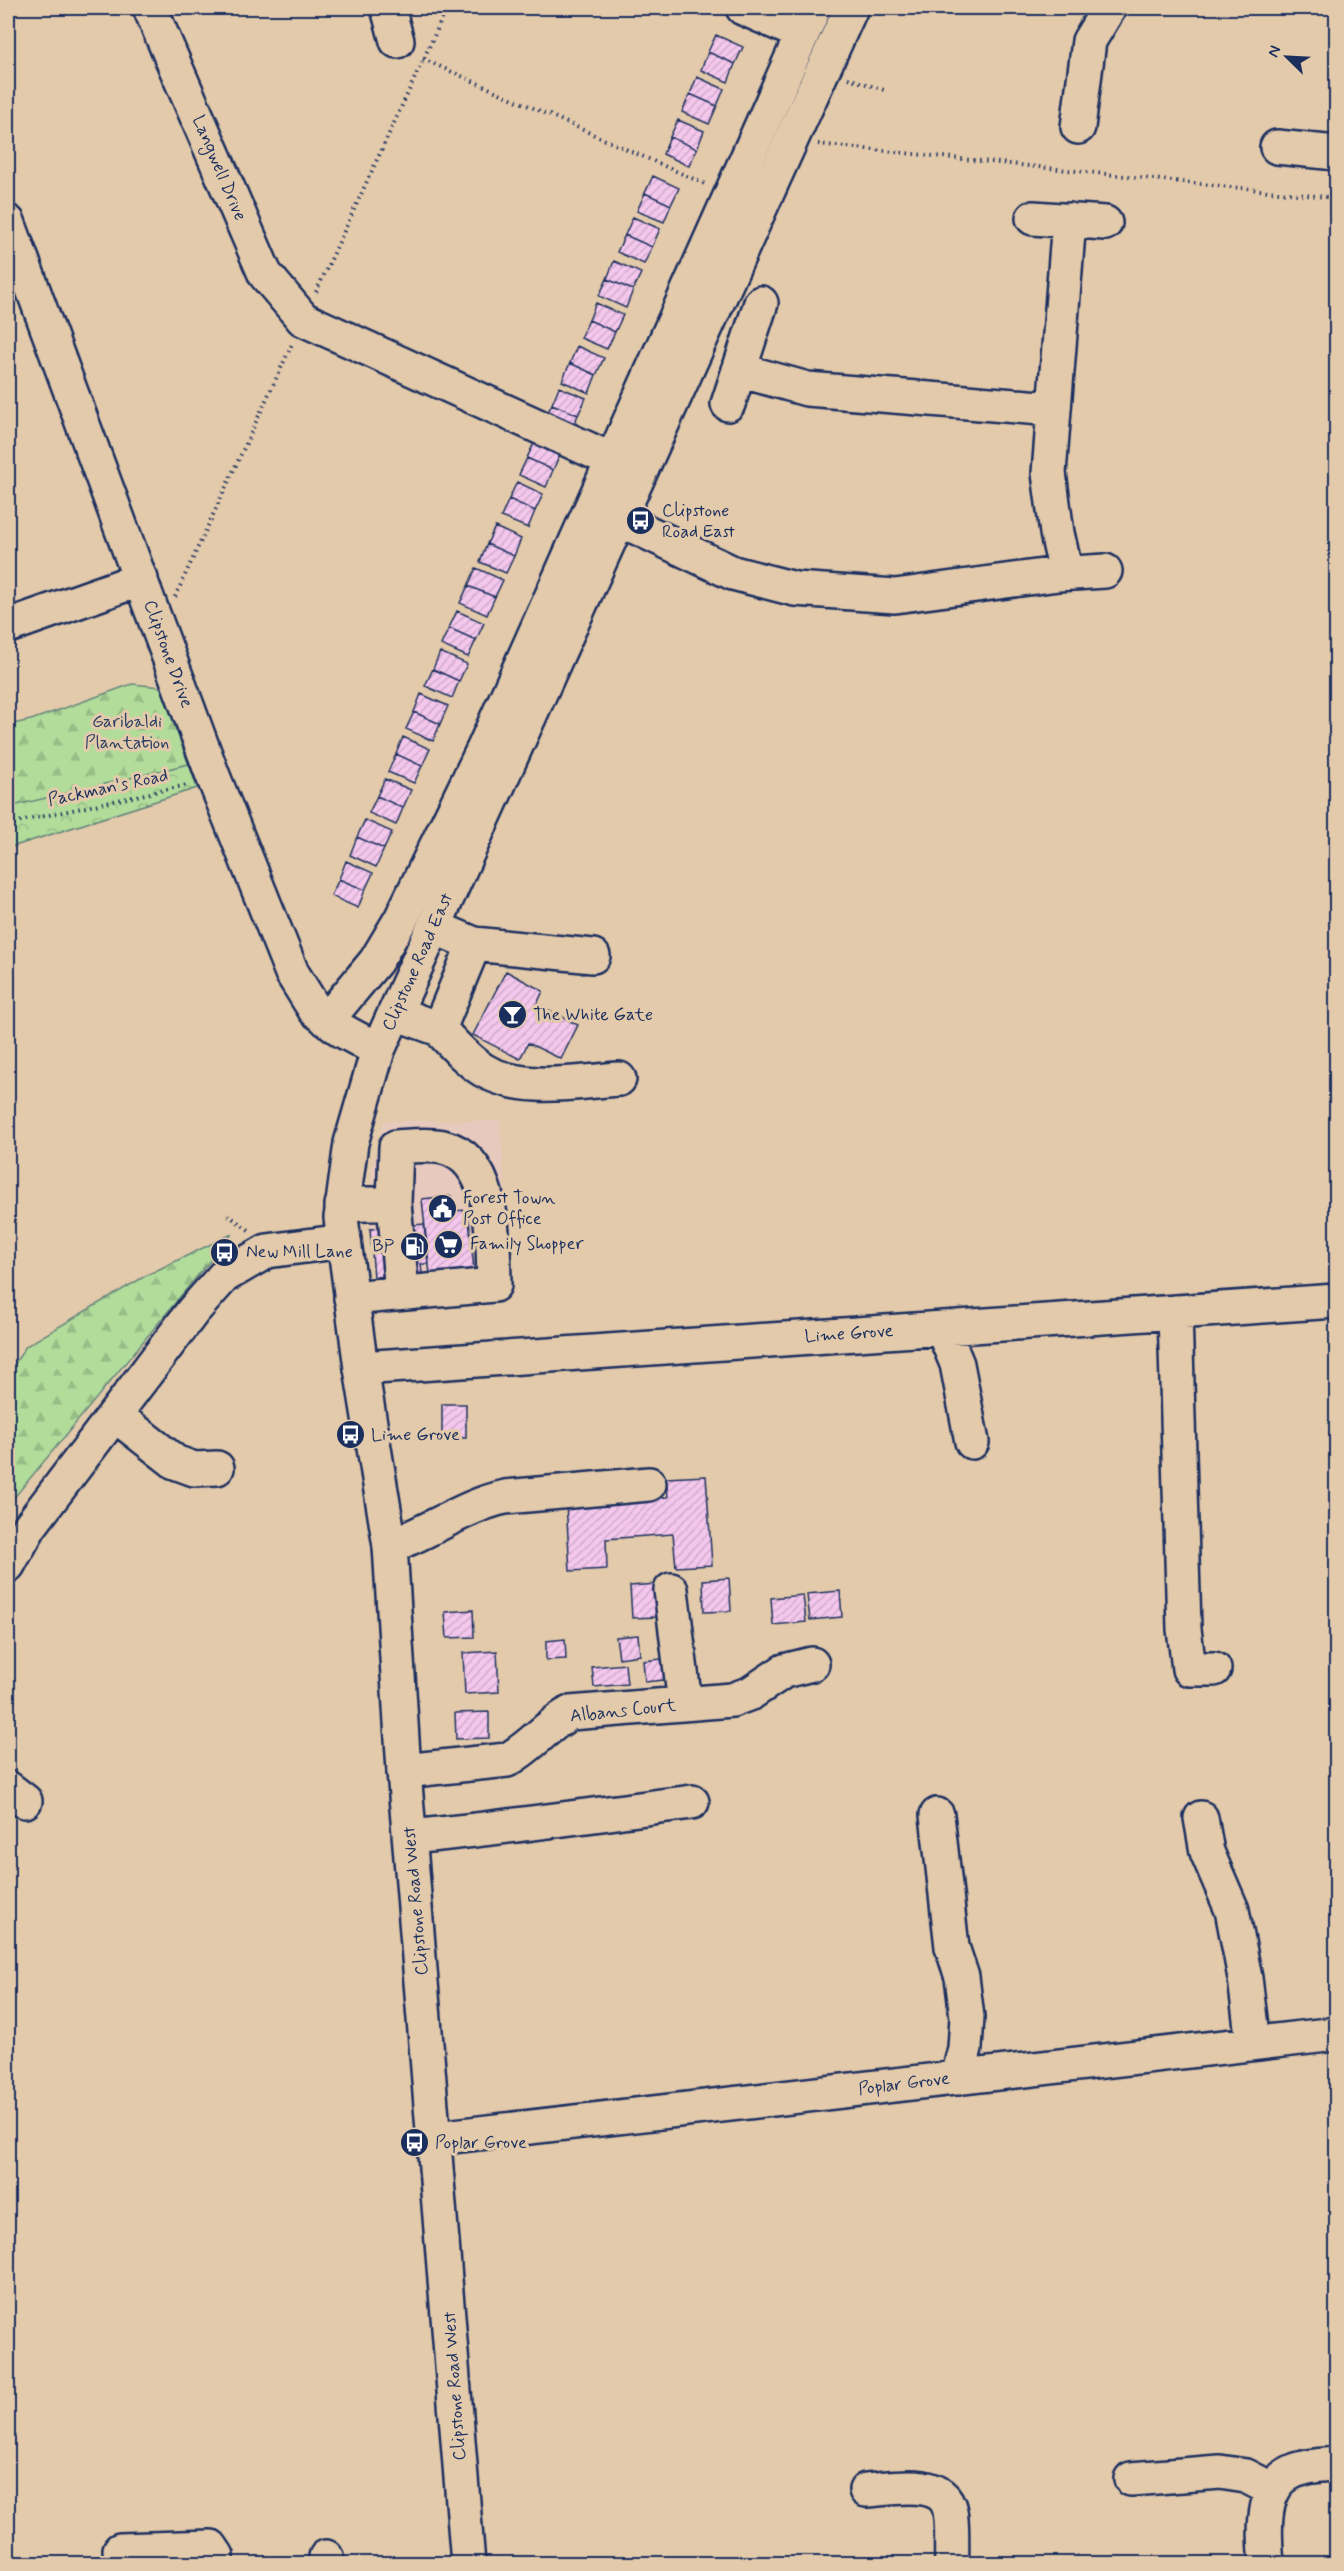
<svg xmlns="http://www.w3.org/2000/svg" width="1344" height="2571" font-family="Mynerve,sans-serif">
	<style>
		.built { fill: #e8c9be }
		.forest { fill: url(#forest-firs); stroke: #66867c; stroke-width: 1.5 }
		.park { fill: url(#park-crowns); stroke: #66867c; stroke-width: 1.5 }
		.building { fill: url(#building-hatch); stroke: #1b2f5e; stroke-width: 1.5 }
		.lines { fill: none; stroke-linecap: round; stroke-linejoin: round }
		.minor-casing { stroke: #1b2f5e; stroke-width: 38 }
		.major-casing { stroke: #1b2f5e; stroke-width: 38 }
		.path { stroke: #1b2f5e; stroke-width: 4; stroke-dasharray: 1.5 4.5; stroke-linecap: butt }
		.minor { stroke: #e3caab; stroke-width: 33 }
		.major { stroke: #e3caab; stroke-width: 33 }
		.labels { text-anchor: middle; dominant-baseline: central; stroke-width: 6; stroke-linejoin: round; paint-order: stroke }
		.street-label { font-size: 18px; fill: #1b2f5e; stroke: #e3caab }
		.poi-label { font-size: 18px; fill: #1b2f5e; stroke: #e3caab; text-anchor: start }
		.park-label { font-size: 18px; fill: #2a4064; stroke: #e3caab }
	</style>
	<defs>
		<pattern id="forest-firs" width="22" height="20" patternUnits="userSpaceOnUse" patternTransform="scale(1.5)"><rect width="22" height="20" fill="#b1dc9a"/><path d="M5 1l3.5 6h-7zM16 11l3.5 6h-7z" fill="#98bd87"/></pattern>
		<pattern id="park-crowns" width="20" height="18" patternUnits="userSpaceOnUse" patternTransform="scale(1.5)"><rect width="20" height="18" fill="#b1dc9a"/><path d="M2 6a3 3 0 1 1 6 0M12 15a3 3 0 1 1 6 0" fill="none" stroke="#98bd87"/></pattern>
		<pattern id="building-hatch" width="6" height="6" patternUnits="userSpaceOnUse" patternTransform="scale(1.5)"><rect width="6" height="6" fill="#f4c7ec"/><path d="M-1 1l2-2M0 6l6-6M5 7l2-2" fill="none" stroke="#d1abcd"/></pattern>
	</defs>
	<rect width="100%" height="100%" fill="#e3caab"/>
	<filter id="ink" filterUnits="userSpaceOnUse"><feTurbulence type="fractalNoise" baseFrequency=".0167" numOctaves="2"/><feDisplacementMap in="SourceGraphic" scale="12" xChannelSelector="R" yChannelSelector="G"/><feConvolveMatrix kernelMatrix="1 2 1 2 8 2 1 2 1" color-interpolation-filters="sRGB"/></filter>
	<g filter="url(#ink)">
		<path class="built" d="M384,1121H500L512,1295L378,1310L370,1217L372,1170Z"/>
		<path class="forest" d="M132,684L161,687L197,788L8,848V725L31,720Z
			M232,1234L8,1505V1374L26,1346L147,1275Z"/>
		<path class="park" d="M189,764L197,788L8,848V807Z"/>
		<path class="building" d="M716,35L743,47L735,64L708,52Z
			M708,52L735,64L728,82L701,70Z
			M697,77L724,89L717,106L690,94Z
			M690,94L717,106L709,124L682,112Z
			M678,120L704,131L697,149L670,137Z
			M670,137L697,149L689,166L663,154Z
			M653,176L679,188L671,205L645,193Z
			M645,193L671,205L664,222L637,211Z
			M633,217L660,229L652,247L625,235Z
			M625,235L652,247L644,264L617,252Z
			M614,261L641,273L633,290L607,279Z
			M607,279L633,290L626,308L599,296Z
			M596,303L623,315L615,332L589,320Z
			M589,320L615,332L607,349L581,338Z
			M577,346L604,358L596,375L570,363Z
			M570,363L596,375L589,393L562,381Z
			M559,387L586,398L578,415L552,404Z
			M552,404L578,415L570,433L544,421Z
			M535,441L561,452L553,470L527,458Z
			M527,458L553,470L546,487L519,475Z
			M517,482L543,494L535,511L509,499Z
			M509,499L535,511L528,528L501,517Z
			M495,527L521,539L514,556L487,544Z
			M487,544L514,556L506,573L480,562Z
			M476,568L503,580L495,597L468,586Z
			M468,586L495,597L487,615L460,603Z
			M457,611L484,623L476,640L449,628Z
			M449,628L476,640L468,657L441,645Z
			M440,652L467,664L459,681L433,669Z
			M433,669L459,681L452,698L425,686Z
			M421,694L448,706L440,724L414,712Z
			M414,712L440,724L433,741L406,729Z
			M403,737L430,749L422,766L396,754Z
			M396,754L422,766L414,783L388,772Z
			M385,779L411,790L403,808L377,796Z
			M377,796L403,808L396,825L369,813Z
			M365,820L392,832L384,849L357,837Z
			M357,837L384,849L376,867L350,855Z
			M346,861L373,873L365,890L339,879Z
			M339,879L365,890L358,908L331,896Z
			M506,971L543,991L537,1004L578,1025L561,1059L528,1043L520,1059L473,1035Z
			M451,1196L453,1211L468,1210L474,1270L430,1275L422,1199Z
			M424,1224L428,1264H421L422,1274L374,1277L370,1229Z
			M442,1404H466V1438H442Z
			M706,1476L712,1565L676,1567L673,1534L606,1539L607,1569L570,1571L566,1503L668,1497L666,1478Z
			M729,1578L731,1611L704,1612L703,1580Z
			M657,1584L658,1617L632,1618L630,1586Z
			M840,1591L842,1617L810,1620L807,1594Z
			M803,1595L806,1622L773,1625L771,1598Z
			M473,1610L474,1637L447,1638L445,1612Z
			M638,1635L640,1655L619,1658L616,1637Z
			M565,1639L566,1659L546,1660V1641Z
			M497,1651L499,1692L465,1694L463,1653Z
			M671,1658L673,1679L645,1682L643,1661Z
			M625,1664L627,1684L594,1687L592,1667Z
			M489,1712V1738L456,1739L455,1713Z"/>
		<g class="lines">
			<defs>
				<path id="minor" d="M150,8L265,274L303,319L612,460
					M388,8L397,41
					M743,8L802,34
					M1078,127L1089,41L1109,8
					M1277,147L1336,153
					M1033,218L1105,223
					M8,222L213,776L292,973L315,1010L343,1031L378,1050
					M739,370L807,389L1053,409
					M728,404L761,303
					M619,519L733,573L795,589L895,596L1058,574L1105,571
					M1066,573L1057,533L1049,473L1069,220
					M8,626L141,579
					M474,944L593,956
					M395,1013L439,1029L474,944L434,927
					M327,1020L376,961L401,919L484,748L814,8
					M439,1029C452,1043 467,1060 483,1070C522,1093 576,1082 619,1079
					M342,1205L394,1203
					M351,1298L494,1285C493,1242 496,1159 443,1147C428,1144 411,1146 396,1147L394,1203L402,1293
					M1175,1312L1184,1629L1189,1669H1214
					M942,1328L957,1364L972,1442
					M361,1368L1336,1301
					M115,1415L175,1462L194,1469L217,1468
					M390,1546C430,1532 464,1506 505,1497L649,1484
					M8,1565L30,1526L193,1311L224,1276L267,1251L344,1241
					M671,1590L685,1704
					M404,1771L507,1760C531,1747 546,1726 570,1713L732,1700L751,1693L784,1671L812,1664
					M8,1788L25,1801
					M937,1815L952,1947L962,1977L967,2017L965,2048L958,2078
					M1201,1818L1207,1852L1232,1910L1245,1978L1253,2043
					M410,1837C504,1828 598,1814 692,1802
					M436,2138L1336,2034
					M1131,2479L1220,2472L1246,2476L1273,2490
					M866,2490C890,2489 944,2476 950,2511C953,2528 951,2546 952,2564
					M120,2550L211,2547L217,2556V2564
					M326,2557V2564
					M1267,2564C1264,2530 1259,2477 1304,2468C1314,2465 1326,2465 1336,2464"/>
				<path id="major" d="M468,2564L404,1771L390,1546L361,1368L341,1218L351,1143L378,1050L851,8"/>
			</defs>
			<use href="#minor" class="minor-casing"/>
			<use href="#major" class="major-casing"/>
			<path class="path" d="M423,59L705,184
				M848,78L884,90
				M818,144L1336,198
				M316,292L447,8
				M175,597L293,342
				M8,824L187,785
				M228,1215L249,1230"/>
			<use href="#minor" class="minor"/>
			<use href="#major" class="major"/>
		</g>
	</g>
	<defs>
		<symbol id="bus-disc" viewBox="-11 -11 22 22"><circle r="9.5" fill="#1b2f5e" stroke="#e3caab"/><path d="M-5-6H5V4H4V6H2V4H-2V6H-4V4H-5ZM-3.5-4V0h7V-4ZM-3.5 1.2v1.5H-2V1.2ZM2 1.2v1.5H3.5V1.2Z" fill="#fff"/></symbol>
		<symbol id="bar-disc" viewBox="-11 -11 22 22"><circle r="9.5" fill="#1b2f5e" stroke="#e3caab"/><path d="M-6-5H6L.8 .8V4.5H3.5V6h-7V4.5H-.8V.8Z" fill="#fff"/></symbol>
		<symbol id="civic-disc" viewBox="-11 -11 22 22"><circle r="9.5" fill="#1b2f5e" stroke="#e3caab"/><path d="M-.6-6.5H3V-4.5H.6V-3L4-1V1h2V6H-6V1h2V-1L-.6-3ZM-1.2 2.5V6h2.4V2.5Z" fill="#fff"/></symbol>
		<symbol id="supermarket-disc" viewBox="-11 -11 22 22"><circle r="9.5" fill="#1b2f5e" stroke="#e3caab"/><path d="M-6-5.5h2.5l.6 2H6L4.5 2H-2.5L-4.4-4H-6ZM-1.5 3.2a1.3 1.3 0 1 0 .1 0ZM3 3.2a1.3 1.3 0 1 0 .1 0Z" fill="#fff"/></symbol>
		<symbol id="fuel-disc" viewBox="-11 -11 22 22"><circle r="9.5" fill="#1b2f5e" stroke="#e3caab"/><path d="M-5.5-6h7V0h2V4h1.3V-2.5L3-4.5l.8-.8L6-3V5H2.5V1h-1V6h-7ZM-4.2-4.7v3.2H.2V-4.7Z" fill="#fff"/></symbol>
	</defs>
	<g fill-rule="evenodd">
		<use href="#bus-disc" x="624" y="504" width="33" height="33"/>
		<use href="#bar-disc" x="496" y="998" width="33" height="33"/>
		<use href="#civic-disc" x="426" y="1192" width="33" height="33"/>
		<use href="#supermarket-disc" x="432" y="1228" width="33" height="33"/>
		<use href="#fuel-disc" x="398" y="1230" width="33" height="33"/>
		<use href="#bus-disc" x="208" y="1236" width="33" height="33"/>
		<use href="#bus-disc" x="334" y="1418" width="33" height="33"/>
		<use href="#bus-disc" x="398" y="2126" width="33" height="33"/>
	</g>
	<g class="labels">
		<g class="street-label">
			<text transform="translate(219 168) rotate(67)">Langwell Drive</text>
			<text transform="translate(168 654) rotate(70)">Clipstone Drive</text>
			<text transform="translate(108 788) rotate(-12)">Packman's Road</text>
			<text transform="translate(418 962) rotate(-66)">Clipstone Road East</text>
			<text transform="translate(849 1334) rotate(-4)">Lime Grove</text>
			<text transform="translate(623 1711) rotate(-6)">Albans Court</text>
			<text transform="translate(416 1901) rotate(-95)">Clipstone Road West</text>
			<text transform="translate(904 2084) rotate(-7)">Poplar Grove</text>
			<text transform="translate(455 2386) rotate(-94)">Clipstone Road West</text>
		</g>
		<g class="poi-label">
			<text x="662" y="511">Clipstone<tspan x="662" dy="21">Road East</tspan></text>
			<text x="533" y="1015">The White Gate</text>
			<text x="463" y="1198">Forest Town<tspan x="463" dy="21">Post Office</tspan></text>
			<text x="470" y="1244">Family Shopper</text>
			<text x="394" y="1246" text-anchor="end">BP</text>
			<text x="246" y="1252">New Mill Lane</text>
			<text x="371" y="1435">Lime Grove</text>
			<text x="435" y="2143">Poplar Grove</text>
		</g>
		<g class="park-label">
			<text x="127" y="722">Garibaldi<tspan x="127" dy="21">Plantation</tspan></text>
		</g>
	</g>
	<rect width="1344" height="2571" fill="none" stroke="#e3caab" stroke-width="30"/>
	<rect x="15" y="15" width="1314" height="2541" fill="none" stroke="#1b2f5e" stroke-width="2" filter="url(#ink)"/>
	<g transform="translate(1287 57) rotate(294)" stroke="#e3caab" stroke-width="4.5" paint-order="stroke">
	<path d="M0-4.5L10 22L0 15L-10 22Z" fill="#1b2f5e"/>
	<text y="-9" font-size="16" font-weight="bold" text-anchor="middle" fill="#1b2f5e">N</text>
	</g>
</svg>
